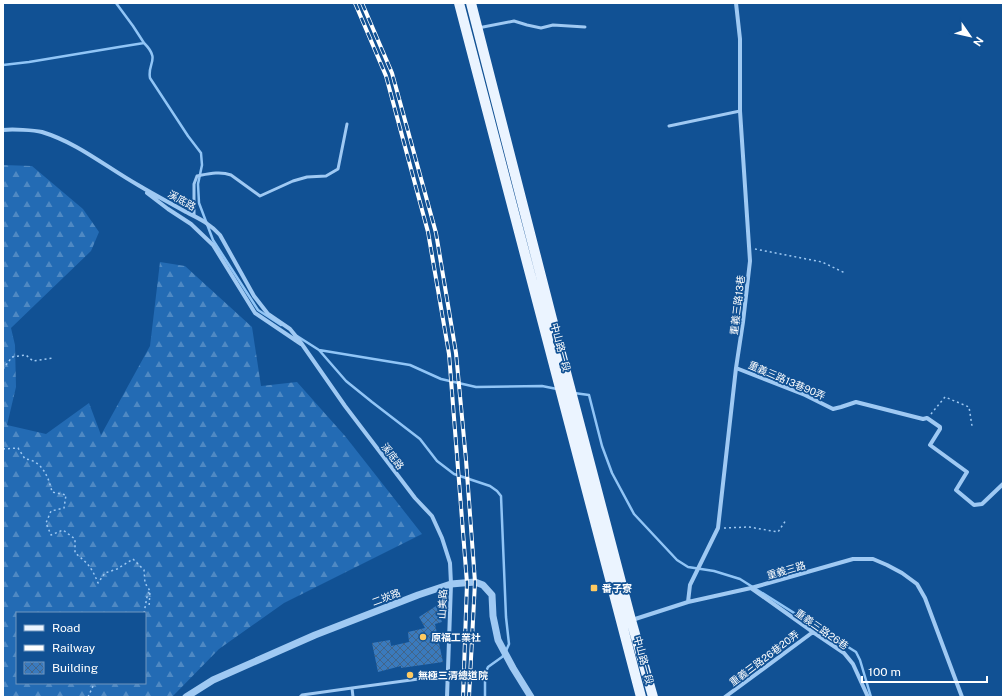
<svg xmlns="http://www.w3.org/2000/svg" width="1006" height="700" font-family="'Public Sans','Noto Sans TC',sans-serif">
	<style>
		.forest { fill: url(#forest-firs); fill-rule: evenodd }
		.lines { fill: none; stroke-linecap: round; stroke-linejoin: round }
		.stream { stroke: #91c5f6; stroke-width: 2.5 }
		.building { fill: url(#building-cross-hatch) }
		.path { stroke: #9fc9f3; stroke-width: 1.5; stroke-dasharray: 2 3; stroke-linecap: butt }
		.service { stroke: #9fc9f3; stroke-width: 3 }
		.minor { stroke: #9fc9f3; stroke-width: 4 }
		.tertiary { stroke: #9fc9f3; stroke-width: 7 }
		.primary { stroke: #ebf4ff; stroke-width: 10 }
		.rail-casing { stroke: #fff; stroke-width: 4 }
		.rail { stroke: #115194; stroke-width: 2.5; stroke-dasharray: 8; stroke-linecap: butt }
		.poi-dot { fill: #ffca61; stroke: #115194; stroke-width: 1.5 }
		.labels { text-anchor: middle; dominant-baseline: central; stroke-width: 3.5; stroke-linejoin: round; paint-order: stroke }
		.street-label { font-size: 10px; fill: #fff; stroke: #115194 }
		.poi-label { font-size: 10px; font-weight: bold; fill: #fff; stroke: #115194; text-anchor: start }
	</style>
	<defs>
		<pattern id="forest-firs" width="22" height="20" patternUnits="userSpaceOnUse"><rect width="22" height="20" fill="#236bb4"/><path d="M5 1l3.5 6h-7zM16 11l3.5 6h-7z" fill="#4f89c3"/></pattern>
		<pattern id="building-cross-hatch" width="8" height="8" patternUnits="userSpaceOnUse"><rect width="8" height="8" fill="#3a7abd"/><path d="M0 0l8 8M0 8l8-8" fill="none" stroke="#42658a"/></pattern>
	</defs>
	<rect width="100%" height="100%" fill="#115194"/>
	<path class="forest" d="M3,165L32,166L83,209L99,232L91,251L11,328L15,345L16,387L7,425L46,434L89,403L101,435L150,346L160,262L185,266L252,327L261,386L297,382L345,436L422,534L284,603L219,649L172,697H3ZM17,613H145V683H17Z"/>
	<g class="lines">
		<path class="stream" d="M116,3L133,26L144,43
			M3,65L29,62L119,47L144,43C161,60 147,63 150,78L188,136L201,153L202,165L198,184L199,203L213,240L258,310L281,325
			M297,336L319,350L346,381L372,402L420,439L437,461L454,474L490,486L497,491L501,496L506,617L509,644L506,651
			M319,350L410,365L441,379L476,387L542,386L557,389
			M574,393L589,395L602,446L612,473L634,514L677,560L688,567L714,571L740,579L856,652L860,660L871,697
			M485,697V674L488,667L502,657L504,655"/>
	</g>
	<path class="building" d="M436,606L442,622L435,624L443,662L401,668V666L378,672L372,643L390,640L391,646L409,642L408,632L425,628L419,617Z"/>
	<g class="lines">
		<path class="path" d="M755,249L822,262L845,273
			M3,369L12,357L26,355L33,361L53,358
			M931,414L945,397L969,407L972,426
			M3,449L18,448L25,459C42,460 49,478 52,492L66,495L64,508L51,511L46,523L51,535L63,530L75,539V553C88,563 92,568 98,583L105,573L117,569L133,559L144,570L145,583L150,591L149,608
			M724,528L749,527L778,532L786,520
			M144,613L147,597L149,592
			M88,697L94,684L96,683"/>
		<path class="service" d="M478,28L514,21L527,25L541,28L553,25L585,27
			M669,126L740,111
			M194,216V184L197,176C208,174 220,171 231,175L260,196L293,181L307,177L326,176L338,169L347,124
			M300,697L302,695L352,688
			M353,697L352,688L448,675"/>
		<path class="minor" d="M3,130C12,129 34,130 42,132C78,143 106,167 138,185C153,194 170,203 186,212C200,219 209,223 220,235L254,296L268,314L290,329L299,340L345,406L415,498L432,516L442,538L450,563L451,584L447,697
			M147,193L168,209L191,224L213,245L255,313L301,344
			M736,368L805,395L833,409L841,407L856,402L923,419L927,418L940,427V429L930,445L967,472L956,490L974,505L982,504L1003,484
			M751,588L813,632L844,653L853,664L868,697
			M688,602L690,585L718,528L736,368L743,322L750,261L740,111V39L736,3
			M632,620L688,602L751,588L853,559H873L887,565L902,573L917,584L925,598L962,697
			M725,697L813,632"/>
		<path class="tertiary" d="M186,697L213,680L315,635L418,595L451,584L475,582L483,585L492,595L493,616L498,640L513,668L531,697"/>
		<path class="primary" d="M459,3L641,697
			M471,3L552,319L631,620L653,697"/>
		<defs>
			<path id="rail" d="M355,3L386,76L428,232L449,354L467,583L463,697
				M362,3L392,73L436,233L456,353L466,460L475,582L469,697"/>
		</defs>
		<use href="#rail" class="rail-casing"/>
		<use href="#rail" class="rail"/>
	</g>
	<g class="poi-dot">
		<rect x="590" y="584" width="8" height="8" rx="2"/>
		<circle cx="423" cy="637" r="4"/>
		<circle cx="410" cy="675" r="4"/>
	</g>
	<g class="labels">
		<g class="street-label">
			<text transform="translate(182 200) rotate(29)">溪底路</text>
			<text transform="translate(737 305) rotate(-83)">重義三路13巷</text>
			<text transform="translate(561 347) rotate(75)">中山路一段</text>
			<text transform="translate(787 380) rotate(23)">重義三路13巷90弄</text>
			<text transform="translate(393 456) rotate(53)">溪底路</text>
			<text transform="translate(786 570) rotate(-16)">重義三路</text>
			<text transform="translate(386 597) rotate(-21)">二崁路</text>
			<text transform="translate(442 604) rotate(-87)">山美路</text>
			<text transform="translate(822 629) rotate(35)">重義三路26巷</text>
			<text transform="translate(764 658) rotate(-37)">重義三路26巷20弄</text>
			<text transform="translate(644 660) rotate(75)">中山路一段</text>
		</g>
		<g class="poi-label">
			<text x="602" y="588">番子寮</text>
			<text x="431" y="637">原福工業社</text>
			<text x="418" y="675">無極三清總道院</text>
		</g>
	</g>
	<rect width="1006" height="700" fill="none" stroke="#ffffff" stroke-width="8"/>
	<rect x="16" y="612" width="130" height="72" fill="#115194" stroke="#7097bf"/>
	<rect x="24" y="625" width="20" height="6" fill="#ebf4ff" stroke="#7097bf"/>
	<text x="52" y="632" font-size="12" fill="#ffffff">Road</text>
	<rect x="24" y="645" width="20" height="6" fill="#ffffff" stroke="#7097bf"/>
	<text x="52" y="652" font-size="12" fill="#ffffff">Railway</text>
	<rect x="24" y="662" width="20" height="12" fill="url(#building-cross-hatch)" stroke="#7097bf"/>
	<text x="52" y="672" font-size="12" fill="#ffffff">Building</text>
	<g transform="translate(970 36) rotate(124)" stroke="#115194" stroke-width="3" paint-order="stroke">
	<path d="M0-3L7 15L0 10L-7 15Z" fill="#ffffff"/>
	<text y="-6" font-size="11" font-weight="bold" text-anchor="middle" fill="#ffffff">N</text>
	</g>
	<path d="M862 676v6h125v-6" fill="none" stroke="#ffffff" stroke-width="2"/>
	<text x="868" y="676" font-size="12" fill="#ffffff" stroke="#115194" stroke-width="3" paint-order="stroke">100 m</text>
</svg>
